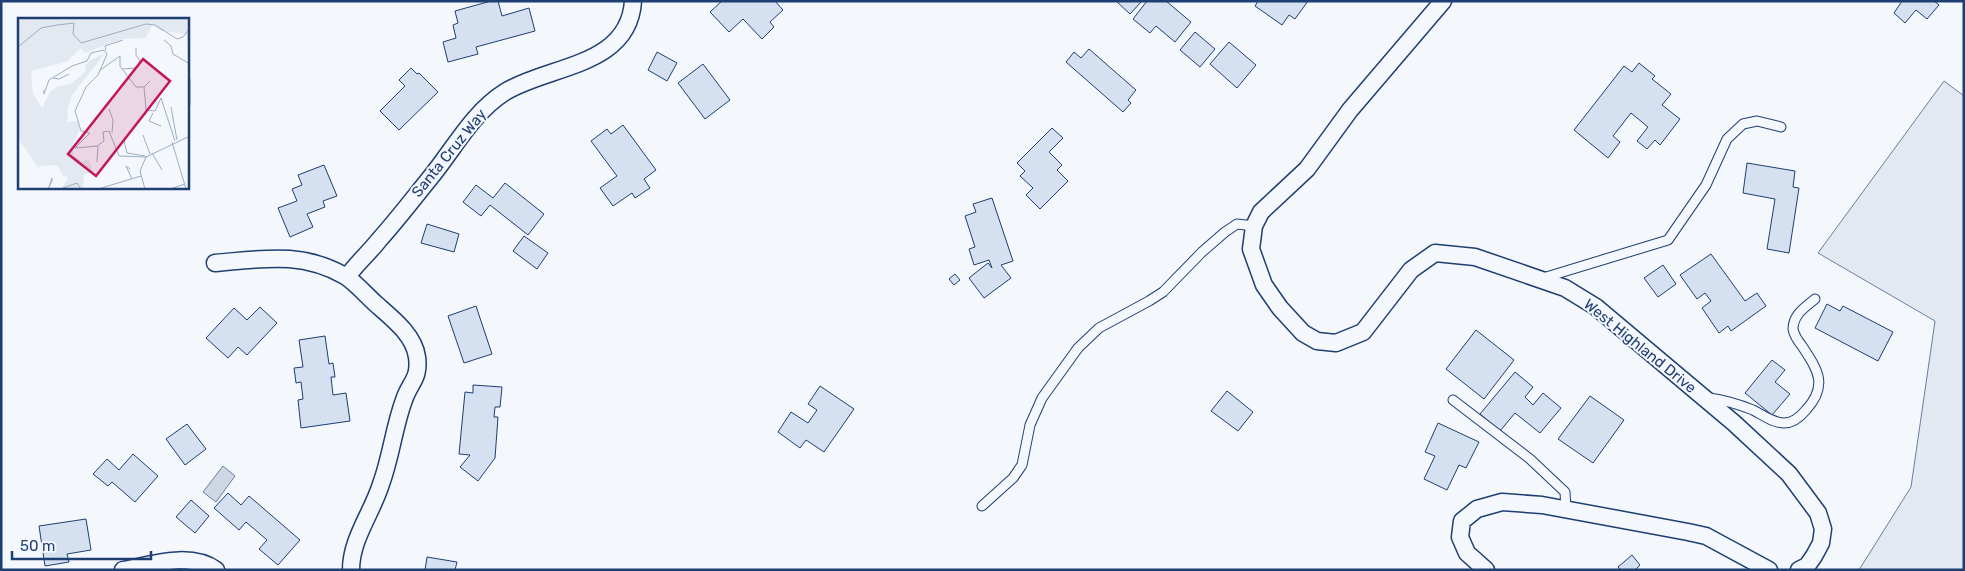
<svg xmlns="http://www.w3.org/2000/svg" width="1965" height="571" font-family="Rubik,sans-serif">
	<style>
		.green { fill: #e3e9f0; stroke: #687fa3 }
		.water { fill: #cfd7e4; stroke: #687fa3 }
		.building { fill: #d5e0f0; stroke: #1d3f73 }
		.lines { fill: none; stroke-linecap: round; stroke-linejoin: round }
		.lane-casing { stroke: #1d3f73; stroke-width: 11 }
		.street-casing { stroke: #1d3f73; stroke-width: 19 }
		.lane { stroke: #f4f7fb; stroke-width: 9 }
		.street { stroke: #f4f7fb; stroke-width: 16 }
		.labels { text-anchor: middle; dominant-baseline: central; stroke-width: 4; stroke-linejoin: round; paint-order: stroke }
		.street-label { font-size: 15px; fill: #1d3f73; stroke: #f4f7fb }
		.inset-road { fill: none; stroke: #9eadc5; stroke-width: 1 }
		.view { fill: #c2185b; fill-opacity: 0.15; stroke: #c2185b; stroke-width: 2.5 }
		.inset-edge { fill: none; stroke: #1d3f73; stroke-width: 2.5 }
	</style>
	<rect width="100%" height="100%" fill="#f4f7fb"/>
	<path class="green" d="M1944,81L1964,96V570H1859L1911,487L1935,321L1818,253Z"/>
	<path class="water" d="M223,466L235,476L216,502L203,492Z"/>
	<path class="building" d="M491,1H498L502,16L529,8L535,31L476,47L478,54L448,62L443,42L456,38L453,25L458,23L455,11Z
		M722,1H775L783,10L770,22L774,27L762,39L743,19L729,32L710,12Z
		M1116,1H1142L1130,14Z
		M1147,1H1166L1191,22L1175,42L1156,26L1150,33L1133,19Z
		M1258,1H1308L1295,19L1289,15L1282,25L1255,6Z
		M1902,1H1934L1939,5L1927,19L1916,10L1905,23L1894,13Z
		M1195,32L1215,49L1200,67L1180,50Z
		M1229,42L1256,65L1237,88L1210,64Z
		M1089,49L1136,90L1128,100L1131,103L1123,112L1066,62L1074,52L1081,58Z
		M657,52L677,63L667,81L648,70Z
		M1639,63L1655,76L1652,79L1671,94L1662,105L1680,119L1660,145L1655,140L1647,149L1637,141L1648,127L1631,113L1613,136L1620,142L1608,158L1574,130L1624,66L1632,72Z
		M703,64L730,100L705,119L678,83Z
		M411,68L417,74L419,73L438,92L399,130L380,111L405,86L399,80Z
		M623,125L656,170L644,179L650,188L635,198L632,193L613,206L600,188L617,176L591,141L607,129L611,134Z
		M1052,128L1063,138L1049,152L1062,165L1057,170L1068,181L1040,209L1026,195L1033,188L1020,176L1025,171L1017,163Z
		M1747,163L1795,171L1793,187L1799,188L1789,253L1767,249L1775,199L1743,193Z
		M324,165L337,196L323,201L325,207L307,214L313,227L290,237L278,208L297,201L292,189L302,185L298,175Z
		M505,183L544,214L528,235L490,205L481,216L463,202L476,185L493,198Z
		M992,198L1013,261L1001,265L1011,278L984,298L969,278L988,263L992,268L989,260L974,265L969,249L975,247L965,216L976,212L973,204Z
		M427,224L459,234L454,252L421,243Z
		M524,236L548,253L537,269L513,251Z
		M1711,254L1745,301L1757,293L1766,306L1731,331L1728,326L1719,333L1702,308L1711,301L1705,293L1697,299L1680,275Z
		M1663,265L1676,284L1658,297L1644,278Z
		M955,274L960,280L954,285L949,279Z
		M1827,304L1840,311L1843,306L1893,332L1878,361L1815,328Z
		M476,306L492,354L464,363L448,316Z
		M260,307L277,323L247,355L238,347L228,358L206,338L234,308L247,320Z
		M1476,330L1514,360L1484,399L1446,369Z
		M325,336L329,364L333,363L335,377H331L333,395L346,393L350,421L301,428L298,400L303,399L301,382L296,383L294,368L303,367L299,340Z
		M1772,360L1785,370L1775,382L1790,394L1772,415L1745,393Z
		M1515,372L1533,387L1525,397L1533,405L1543,393L1561,408L1540,433L1515,413L1500,431L1480,414Z
		M473,385L502,387L500,407H495L494,417H498L495,458L478,481L460,467L470,455L459,454L465,392L473,393Z
		M820,386L854,409L824,452L806,440L800,448L778,432L791,412L808,423L817,410L808,404Z
		M1227,391L1253,412L1238,431L1211,411Z
		M1590,396L1624,420L1593,463L1558,439Z
		M1438,423L1479,442L1466,468L1459,465L1447,490L1424,479L1435,456L1425,452Z
		M187,424L206,449L185,465L166,439Z
		M133,454L158,476L135,502L112,482L108,486L93,474L107,459L119,470Z
		M228,493L241,505L249,496L300,540L278,565L259,549L267,540L246,522L239,530L214,508Z
		M191,500L209,516L195,533L176,517Z
		M86,519L91,550L67,554L69,562L45,566L39,526Z
		M1632,555L1640,565L1635,570H1621L1618,567Z
		M427,557L457,562L455,570H425Z"/>
	<g class="lines">
		<defs>
			<path id="lane" d="M1543,278L1668,240L1706,185L1727,139L1743,124L1757,121L1781,127
				M1709,398C1724,400 1738,404 1753,410C1763,415 1773,423 1784,423C1793,423 1801,416 1806,410C1829,385 1817,369 1802,346C1798,341 1794,335 1793,329C1793,315 1805,307 1815,299
				M1453,400L1530,459L1565,492L1566,510
				M982,506L1013,478L1022,465L1030,425L1042,398L1078,348L1099,328L1149,301L1163,292L1202,252L1225,232L1237,224L1254,226"/>
			<path id="street" d="M1443,1L1350,110L1307,169L1261,212L1254,226L1251,249L1264,285L1280,308L1303,333L1317,341L1336,343L1363,332L1411,270L1435,253L1475,257L1565,288L1596,307L1734,423L1789,474L1818,513L1823,529L1821,543L1814,556L1807,566L1799,570
				M215,263C263,259 301,251 345,276C356,283 366,295 376,304C392,318 414,335 417,357C420,379 410,382 404,400C394,427 391,457 381,484C372,513 351,539 351,570
				M347,277C356,264 369,253 379,240C397,220 413,199 430,178C454,149 472,113 505,92C549,65 629,67 633,1
				M123,570C151,565 190,551 216,570
				M1486,570L1467,553L1460,537L1462,521L1477,509L1502,502L1542,505L1688,532L1706,536L1769,570"/>
		</defs>
		<use href="#lane" class="lane-casing"/>
		<use href="#street" class="street-casing"/>
		<use href="#lane" class="lane"/>
		<use href="#street" class="street"/>
	</g>
	<g class="labels">
		<g class="street-label">
			<text transform="translate(449 153) rotate(-51)">Santa Cruz Way</text>
			<text transform="translate(1640 346) rotate(39)">West Highland Drive</text>
		</g>
	</g>
	<g transform="translate(18 18)">
		<rect width="171" height="171" fill="#f4f7fb"/>
		<path d="M0,0H171V30L168,16L143,13L134,7L128,20L104,21L67,35L62,30L50,43L13,53L15,76L24,90L32,74L41,68L53,66L68,53L67,48L71,43L87,35L54,77L50,89L49,104L60,103L62,111L54,129L56,137L63,144L71,141L75,154L66,156L65,171H44L50,159L45,158L39,147L21,148L22,152L0,120Z" fill="#e3e9f0"/>
		<path class="inset-road" d="M146,22L153,28L155,36L172,46M0,29L23,10L39,7L56,5L55,16L63,25L128,6L137,7L159,21L165,19L172,10M88,32L87,28L105,22M104,51L119,50L122,43L118,37V30M81,53L102,38V48L118,69H126L132,63M35,60L41,61L51,56M172,61V87M126,69L128,92L137,93L143,80L157,123M26,72V76L31,62L54,48L69,43L73,35L86,32L89,36L80,57L68,69L57,93L63,113L72,115L57,130L79,128L86,123L85,114L91,113L101,138L129,139M153,89L159,122M91,91L95,102L94,115M135,95L131,103L143,108M125,117L132,136M106,123L109,135L127,138M154,124L168,171M134,135L144,152M79,144L80,128M112,151L108,148L114,161M30,171L34,163V160L31,169M42,171L59,165L63,171M80,171L123,158M127,171L122,153L128,139L172,118M152,171L167,166"/>
		<path class="view" d="M125,41L152,63L78,158L50,136Z"/>
		<rect width="171" height="171" class="inset-edge"/>
	</g>
	<rect width="1965" height="571" fill="none" stroke="#1d3f73" stroke-width="5"/>
	<path d="M12 551v8h139v-8" fill="none" stroke="#1d3f73" stroke-width="2.5"/>
	<text x="20" y="551" font-size="15" fill="#1d3f73" stroke="#f4f7fb" stroke-width="4" paint-order="stroke">50 m</text>
</svg>
